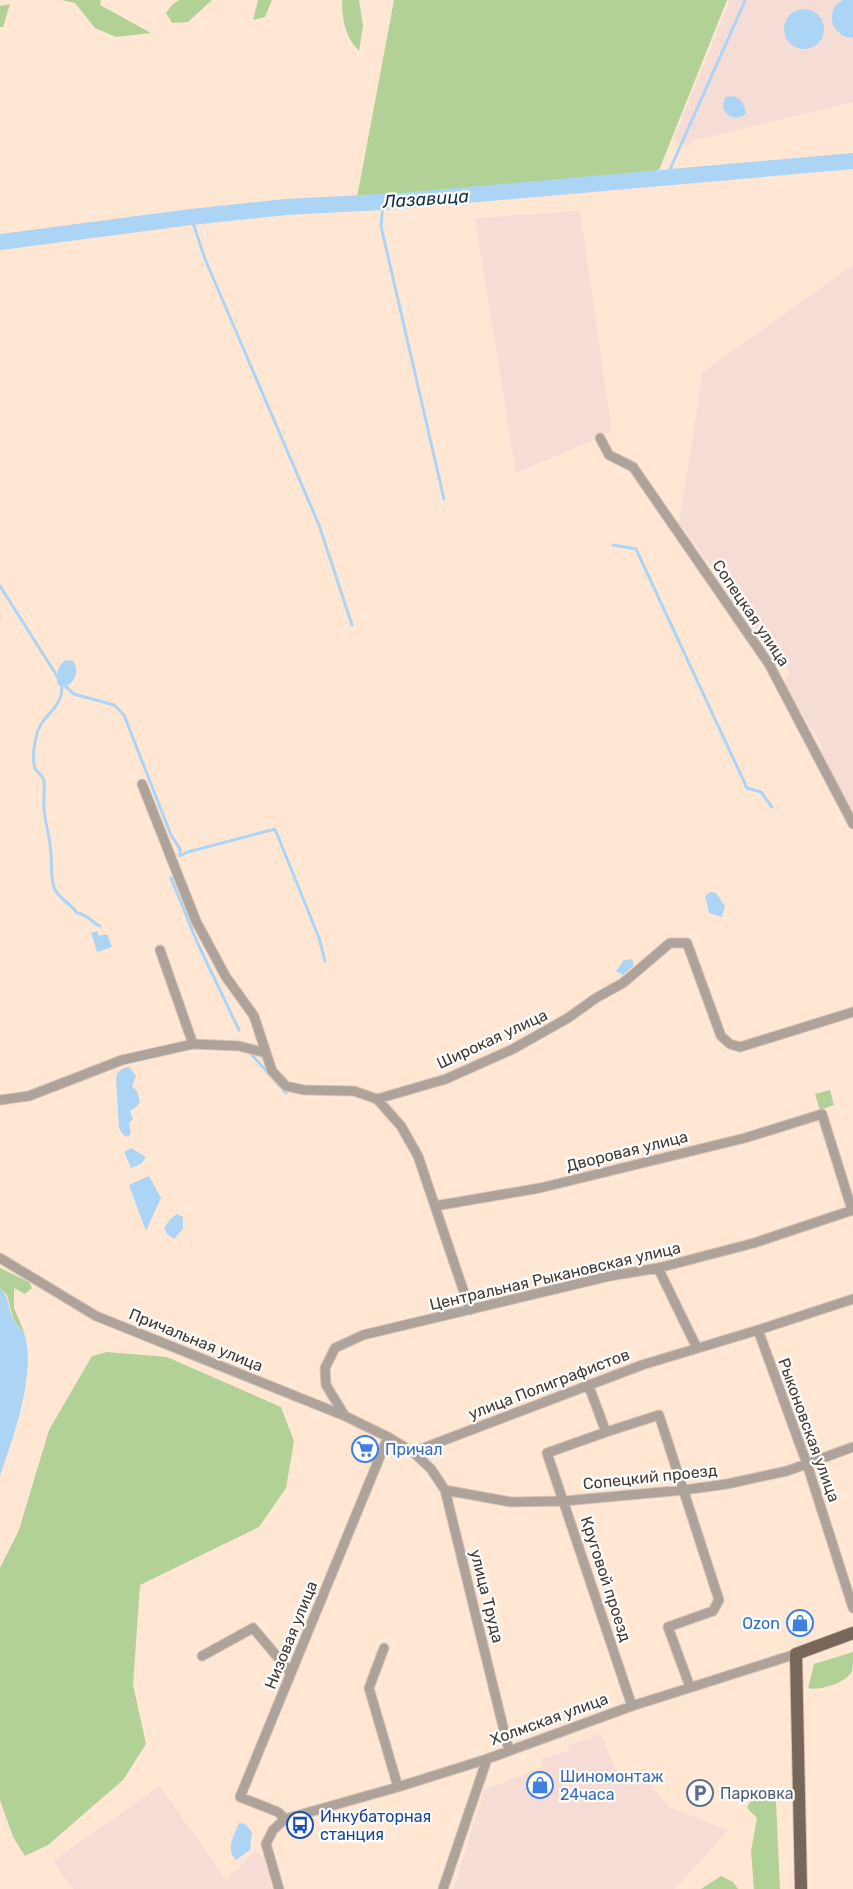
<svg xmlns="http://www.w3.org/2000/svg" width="853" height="1889" font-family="Rubik,sans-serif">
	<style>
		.industrial { fill: #f5dcd5 }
		.green { fill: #b1d197 }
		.water { fill: #acd5f5 }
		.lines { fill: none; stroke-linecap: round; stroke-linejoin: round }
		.stream { stroke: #acd5f5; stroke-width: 3 }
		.river { stroke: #acd5f5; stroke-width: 16 }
		.minor-casing { stroke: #d9c4b4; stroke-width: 11 }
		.major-casing { stroke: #d9c4b4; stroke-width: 14 }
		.minor { stroke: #ada39b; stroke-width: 9 }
		.major { stroke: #786659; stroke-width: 12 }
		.labels { text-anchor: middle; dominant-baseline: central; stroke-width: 4.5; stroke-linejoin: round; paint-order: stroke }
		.street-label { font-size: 16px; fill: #433a32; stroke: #fff }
		.shop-label { font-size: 16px; fill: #366cbe; stroke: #fff; text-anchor: start }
		.service-label { font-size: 16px; fill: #4e5e75; stroke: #fff; text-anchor: start }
		.transit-label { font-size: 16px; fill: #164399; stroke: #fff; text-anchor: start }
		.water-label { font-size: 18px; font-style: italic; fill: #123046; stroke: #fff }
	</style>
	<rect width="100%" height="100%" fill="#ffe7d4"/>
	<path class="industrial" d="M730,0H853V102L696,140L689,146L673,140Z
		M580,211L612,432L516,473L475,218Z
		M853,265V812L819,752L823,748L783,681L790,673L679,523L703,372Z
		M601,1734L618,1776L646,1768L653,1789L669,1807L728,1830L675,1889H454L484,1790L542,1767V1759L569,1750L568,1746Z
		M160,1786L226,1880L256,1851L264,1858L272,1889H73L53,1861Z"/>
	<path class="green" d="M61,0H101L100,5L151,33L116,37L95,28L75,3Z
		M179,0H212L188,22L172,23L166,13L172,5Z
		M258,0H272L265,17L253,20Z
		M342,0H359L363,26L359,51C345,37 342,20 342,0Z
		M394,0H727L659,170L356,203Z
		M10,4L3,27H0V6Z
		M830,1090L834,1105L820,1110L815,1094Z
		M0,1268L29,1282L32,1288L25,1294L14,1288V1308L25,1334L14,1321L7,1295L0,1288Z
		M107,1352L167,1357L281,1407L294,1441L286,1488L259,1527L140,1585L133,1685L146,1744L123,1780L48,1845L25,1856L13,1837L0,1800V1568L19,1530L49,1430L92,1356Z
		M853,1652C853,1657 853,1666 852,1671C846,1683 820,1691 808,1688L814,1664Z
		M768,1799L776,1802L780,1889H754L751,1851L757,1818L747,1808L751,1800Z
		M721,1876L733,1882L738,1889H701Z"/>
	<path class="water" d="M843,0H853V38C832,37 823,11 843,0Z
		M784 29a20 20 0 1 1 40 0a20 20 0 1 1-40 0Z
		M733,96C742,99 745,105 746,114C734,124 716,111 726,97Z
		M65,660L73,661C80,671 75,682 65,687L59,686C54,678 58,666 65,660Z
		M710,892L716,893L725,906L722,917L709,913L705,896Z
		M97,931L99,936L107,934L112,947L97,952L91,933Z
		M632,959L634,965L623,975L616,971L624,960Z
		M129,1067L136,1076L132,1086L137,1091L140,1102L136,1107L130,1111L133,1119L129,1123L131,1133L128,1137L123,1135L119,1128L116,1078C117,1071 123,1067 129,1067Z
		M131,1148L146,1157L141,1164L131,1168L124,1152Z
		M149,1176L161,1198L146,1231L129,1185Z
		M177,1214L183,1217V1229L174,1239L167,1234L164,1228L171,1218Z
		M0,1288C10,1298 8,1309 14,1321C17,1326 23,1330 25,1336C36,1375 13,1438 0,1476Z
		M239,1823L245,1824L252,1832L250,1850L236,1860C225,1850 234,1835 239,1823Z"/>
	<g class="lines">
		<path class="stream" d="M667,176L745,1
			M383,202L381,226L444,499
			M191,217L205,259L319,525L352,625
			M613,545L636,549L747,788L761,792L772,807
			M0,586L57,676
			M62,687C62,711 39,715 36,738C34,747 31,761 36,770C39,774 43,775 44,781C45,789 43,799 44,808C45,823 50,838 51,853C52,865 50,879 55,890C60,899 71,904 77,913C92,916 88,921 100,926
			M66,687L74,694L114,705L124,715L171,835L180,849V856L188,852L275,829L319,938L325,961
			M171,878L197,942L239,1030
			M251,1054L286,1093"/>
		<path class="river" d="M0,242L191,217L286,207L400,201L853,161"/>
		<defs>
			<path id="minor" d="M600,438L609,455L633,467L769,664L853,824
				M142,784L196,921L226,977L254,1016L272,1071L286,1086L304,1090L354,1091L377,1099L446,1079L513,1049L568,1018L596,998L623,983L670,943H687L721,1036L730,1044L740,1047L853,1012
				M160,950L193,1044
				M377,1099L401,1126L418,1156L470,1310
				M0,1100L29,1096L122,1060L193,1044L239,1046L266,1053
				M435,1206L540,1188L745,1138L822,1114L852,1210
				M0,1258L96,1316L345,1416L388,1437L413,1452L431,1469L445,1490L509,1751
				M658,1268L697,1348
				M758,1330L807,1464L853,1608
				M588,1384L606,1432L659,1415L719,1600L713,1611L668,1627L690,1687
				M345,1416L326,1385L325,1368L335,1348L363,1335L610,1276L658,1268L754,1243L853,1210
				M606,1432L547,1453L632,1706
				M413,1452L642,1365L758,1330L853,1299
				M445,1490L511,1502L564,1501L684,1490L727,1484L787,1471L853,1447
				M384,1648L369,1688L398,1787
				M202,1656L253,1628L291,1673
				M285,1819L278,1812L240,1797L388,1437
				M279,1889L266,1844L273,1830L285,1819L398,1787L487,1759L632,1706L796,1654
				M443,1889L487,1759"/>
			<path id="major" d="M801,1889L796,1654L853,1633"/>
		</defs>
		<use href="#minor" class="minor-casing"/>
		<use href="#major" class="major-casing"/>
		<use href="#minor" class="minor"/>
		<use href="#major" class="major"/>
	</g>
	<defs>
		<symbol id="supermarket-ring" viewBox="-11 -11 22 22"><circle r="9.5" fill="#fff" stroke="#3f7fe0" stroke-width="1.5"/><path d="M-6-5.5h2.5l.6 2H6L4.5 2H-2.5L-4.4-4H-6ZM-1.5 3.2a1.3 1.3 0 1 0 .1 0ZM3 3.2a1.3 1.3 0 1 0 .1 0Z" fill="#3f7fe0"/></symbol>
		<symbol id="shop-ring" viewBox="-11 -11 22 22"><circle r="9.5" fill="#fff" stroke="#3f7fe0" stroke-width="1.5"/><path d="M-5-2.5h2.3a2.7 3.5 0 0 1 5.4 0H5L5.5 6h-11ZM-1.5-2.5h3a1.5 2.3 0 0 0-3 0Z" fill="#3f7fe0"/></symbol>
		<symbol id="parking-ring" viewBox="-11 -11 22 22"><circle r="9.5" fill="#fff" stroke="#5c6f8a" stroke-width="1.5"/><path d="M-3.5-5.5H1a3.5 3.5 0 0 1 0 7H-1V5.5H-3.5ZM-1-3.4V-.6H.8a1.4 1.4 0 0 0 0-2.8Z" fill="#5c6f8a"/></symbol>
		<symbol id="bus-ring" viewBox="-11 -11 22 22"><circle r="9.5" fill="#fff" stroke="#1a4fb4" stroke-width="1.5"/><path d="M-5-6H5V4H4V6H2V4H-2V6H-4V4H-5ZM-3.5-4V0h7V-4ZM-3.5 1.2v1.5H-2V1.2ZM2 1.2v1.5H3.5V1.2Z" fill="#1a4fb4"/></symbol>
	</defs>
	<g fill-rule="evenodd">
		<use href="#supermarket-ring" x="350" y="1434" width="30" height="30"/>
		<use href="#shop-ring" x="785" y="1608" width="30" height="30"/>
		<use href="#shop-ring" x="525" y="1770" width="30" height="30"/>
		<use href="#parking-ring" x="685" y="1778" width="30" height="30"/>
		<use href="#bus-ring" x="285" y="1810" width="30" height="30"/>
	</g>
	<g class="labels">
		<g class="street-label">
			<text transform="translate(751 613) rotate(56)">Сопецкая улица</text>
			<text transform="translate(492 1039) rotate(-25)">Широкая улица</text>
			<text transform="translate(627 1151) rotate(-14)">Дворовая улица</text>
			<text transform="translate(555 1276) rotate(-13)">Центральная Рыкановская улица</text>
			<text transform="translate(196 1340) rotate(22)">Причальная улица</text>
			<text transform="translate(549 1384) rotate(-21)">улица Полиграфистов</text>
			<text transform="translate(809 1430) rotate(70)">Рыконовская улица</text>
			<text transform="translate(650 1477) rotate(-6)">Сопецкий проезд</text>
			<text transform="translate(606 1579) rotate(72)">Круговой проезд</text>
			<text transform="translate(487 1596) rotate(76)">улица Труда</text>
			<text transform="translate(291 1635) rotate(-68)">Низовая улица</text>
			<text transform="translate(549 1719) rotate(-20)">Холмская улица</text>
		</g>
		<g class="shop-label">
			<text x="385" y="1449">Причал</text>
			<text x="780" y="1623" text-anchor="end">Ozon</text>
			<text x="560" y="1776">Шиномонтаж<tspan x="560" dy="18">24часа</tspan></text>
		</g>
		<g class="service-label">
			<text x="720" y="1793">Парковка</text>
		</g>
		<g class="transit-label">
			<text x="320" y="1816">Инкубаторная<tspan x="320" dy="18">станция</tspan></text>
		</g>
		<g class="water-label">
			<text transform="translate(426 199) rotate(-4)">Лазавица</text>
		</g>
	</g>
</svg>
